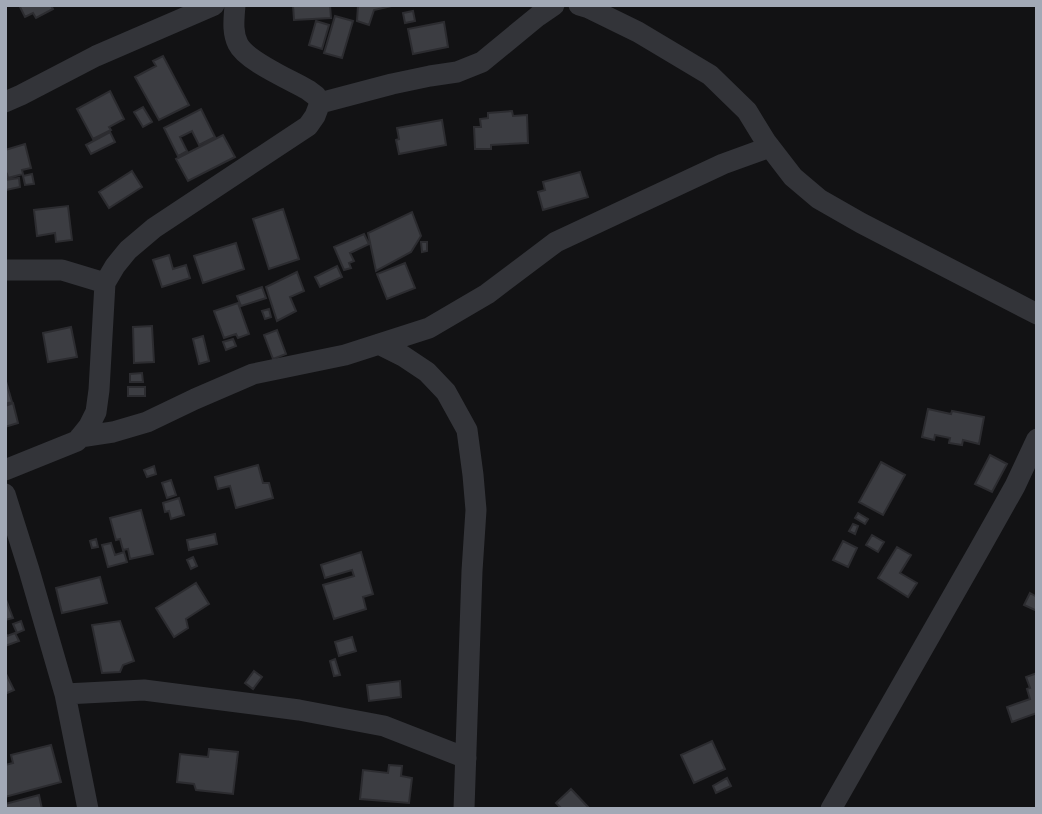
<svg xmlns="http://www.w3.org/2000/svg" width="1042" height="814" font-family="'Space Grotesk',sans-serif">
	<style>
		.building { fill: #3c3d42; stroke: #2c2c30; stroke-width: 2 }
		.lines { fill: none; stroke-linecap: round; stroke-linejoin: round }
		.minor { stroke: #333439; stroke-width: 21 }
	</style>
	<rect width="100%" height="100%" fill="#121214"/>
	<path class="building" d="M19,5H51L53,9L36,18L33,13L25,17Z
		M293,5H330L331,18L294,20Z
		M358,5H391L392,6L374,10L369,25L357,21Z
		M413,11L415,21L405,23L403,13Z
		M335,16L353,21L342,58L324,53Z
		M316,21L329,25L322,49L309,45Z
		M444,22L448,47L413,54L408,29Z
		M163,56L189,105L159,120L135,77L156,66L153,61Z
		M110,91L124,119L109,127L111,130L93,139L77,109Z
		M143,107L152,122L143,127L134,112Z
		M201,109L215,137L199,145L192,131L180,137L187,151L178,156L164,128Z
		M512,111L513,116L527,115L528,143L491,145V149H475L474,127H481L480,119L488,118V113Z
		M442,120L446,145L399,154L396,140L399,139L397,128Z
		M110,132L115,142L91,154L86,145Z
		M223,135L235,157L188,181L176,159Z
		M25,144L31,168L22,170L23,174L8,178L7,174L5,175V150Z
		M132,171L142,187L109,208L99,192Z
		M580,172L588,197L543,210L538,192L545,190L543,182Z
		M32,174L34,184L25,185L23,176Z
		M19,178L20,187L6,190L5,180Z
		M68,206L72,240L56,242L55,233L37,236L34,210Z
		M283,209L299,259L269,269L253,219Z
		M412,212L421,236L411,252L376,271L368,233Z
		M364,234L369,244L350,253L354,261L349,263L351,268L344,270L334,247Z
		M421,242H427V251L422,252Z
		M236,243L244,269L203,283L194,256Z
		M169,255L173,269L186,265L190,278L162,287L153,260Z
		M405,263L415,288L387,299L377,274Z
		M337,266L342,277L320,287L315,277Z
		M297,272L304,291L290,297L296,311L277,321L266,287Z
		M262,287L266,298L241,306L237,296Z
		M238,303L249,334L238,338L236,334L224,338L214,311Z
		M269,309L271,317L265,319L262,311Z
		M152,326L154,362L134,363L133,327Z
		M71,327L77,357L48,362L43,333Z
		M277,330L286,354L273,359L264,335Z
		M203,336L209,361L199,364L193,339Z
		M233,339L236,346L226,350L223,342Z
		M142,373L143,382H130V374Z
		M5,378L12,402L5,404Z
		M128,387H145V396H128Z
		M13,403L18,423L5,427V406Z
		M928,409L951,414L952,411L984,417L979,444L963,440L962,445L949,443L950,438L935,435L934,440L922,437Z
		M990,455L1007,464L992,492L975,484Z
		M881,462L905,475L883,515L859,502Z
		M258,465L263,483H269L273,498L236,508L230,486L218,489L215,477Z
		M154,466L156,474L147,477L144,470Z
		M171,480L176,495L167,498L162,483Z
		M179,498L184,515L171,519L169,511L165,512L163,503Z
		M141,510L153,554L130,559L128,549L123,550L120,539L116,540L110,518Z
		M858,513L868,519L865,524L855,518Z
		M853,524L858,526L855,534L849,531Z
		M215,534L217,544L189,550L187,540Z
		M872,535L884,542L878,552L866,545Z
		M96,539L98,547L92,548L90,541Z
		M843,541L857,548L848,567L833,560Z
		M111,543L115,555L124,552L127,562L108,567L102,545Z
		M897,547L911,555L900,573L917,583L908,597L878,578Z
		M361,552L373,594L363,597L366,609L334,619L323,585L354,576L352,570L325,578L321,565Z
		M193,557L197,566L191,569L187,560Z
		M100,577L107,603L62,613L56,588Z
		M196,583L209,604L186,619L188,628L174,637L156,608Z
		M1030,593L1037,597V611L1024,605Z
		M5,597L13,618L5,620Z
		M21,621L24,630L17,633L13,624Z
		M120,621L134,661L123,665L120,672L102,673L92,625Z
		M5,632L7,636L15,633L19,641L5,646Z
		M352,637L356,651L339,656L335,642Z
		M335,659L340,675L334,676L330,661Z
		M254,671L262,677L253,689L245,683Z
		M5,672L14,690L5,694Z
		M1037,673V713L1012,722L1007,707L1030,699L1027,689L1030,688L1026,677Z
		M400,681L401,697L369,701L367,685Z
		M712,741L725,769L694,783L681,755Z
		M51,745L61,782L5,797V765L13,763L11,755Z
		M209,749L238,752L233,794L196,790L194,784L177,782L180,754L208,757Z
		M389,765L402,766L401,776L412,778L409,803L360,799L363,770L388,773Z
		M727,778L731,786L716,793L713,786Z
		M571,789L590,809H558L560,807L556,803Z
		M39,795L42,809H5V804Z"/>
	<g class="lines">
		<path class="minor" d="M579,5L589,8L638,32L710,75L747,111L766,142L793,177L819,199L861,223L1037,314
			M5,102L21,95L96,56L214,5
			M320,103L392,84L430,76L457,72L482,62L538,16L554,5
			M5,270H62L105,283
			M379,344L403,356L427,372L446,392L467,430L473,475L476,510L472,571L464,809
			M80,437L113,432L147,422L195,399L253,374L345,355L429,328L487,294L556,242L723,164L770,147
			M5,470L77,441L89,426L96,412L99,390L105,283L115,266L128,250L154,228L308,126L315,116L320,103L316,96L308,90C291,80 246,61 238,44C232,32 234,19 235,5
			M5,494L29,570L65,694L88,809
			M65,694L144,690L299,710L384,726L466,758
			M831,809L979,550L1015,486L1037,439"/>
	</g>
	<rect width="1042" height="814" fill="none" stroke="#a2a9b6" stroke-width="14"/>
</svg>
